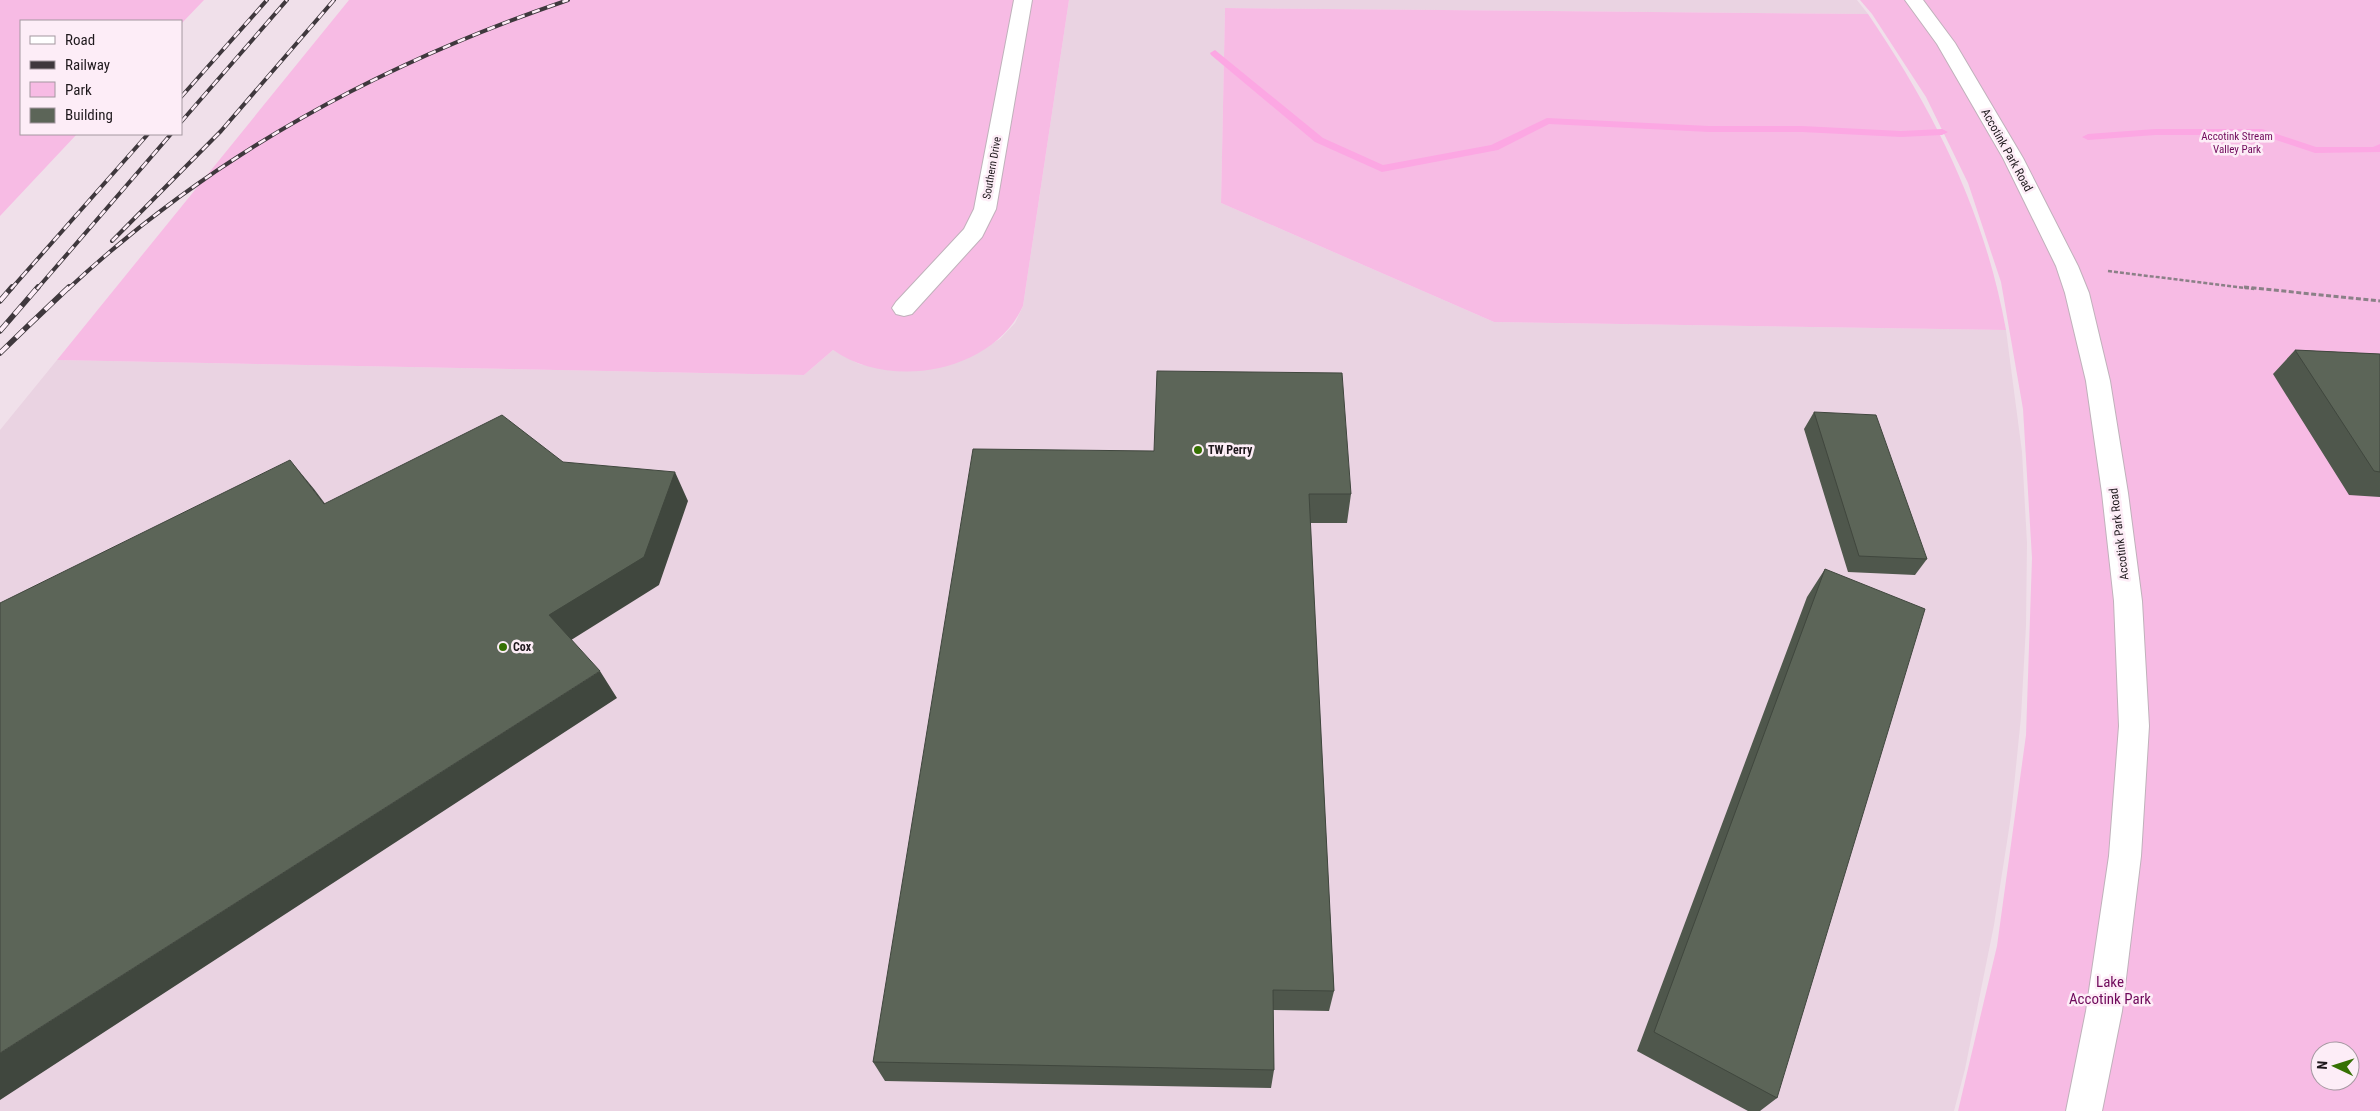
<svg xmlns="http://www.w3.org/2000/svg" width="2380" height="1111" font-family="'Roboto Condensed',sans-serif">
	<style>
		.built { fill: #ead3e2 }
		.green { fill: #f7bbe4; fill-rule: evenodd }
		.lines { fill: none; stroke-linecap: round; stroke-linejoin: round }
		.stream { fill: #fca7e3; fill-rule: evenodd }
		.minor-casing { stroke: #c0b1bb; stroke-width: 2 }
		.path-far1 { stroke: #8b8087; stroke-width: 2.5; stroke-dasharray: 4 2; stroke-linecap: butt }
		.path { stroke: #8b8087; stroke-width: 3; stroke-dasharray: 5 2.5; stroke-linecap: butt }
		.minor { fill: #fff; fill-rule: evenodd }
		.rail-far1-casing { stroke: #3f383d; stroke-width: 4 }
		.rail-casing { stroke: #3f383d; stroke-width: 5.5 }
		.rail-far1 { stroke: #fdedf7; stroke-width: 2.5; stroke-dasharray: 8; stroke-linecap: butt }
		.rail { stroke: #fdedf7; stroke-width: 4; stroke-dasharray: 11; stroke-linecap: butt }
		.wall { fill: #4f574c }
		.shaded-wall { fill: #40473e }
		.building { fill: #5c6558; stroke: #40473e }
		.poi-dot { fill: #367103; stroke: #fdedf7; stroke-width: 2 }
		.labels { text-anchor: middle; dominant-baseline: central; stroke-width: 5; stroke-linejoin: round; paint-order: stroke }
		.far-park-label { font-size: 11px; fill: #6f0a5b; stroke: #fdedf7 }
		.far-street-label { font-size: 11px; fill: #1f191d; stroke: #fdedf7 }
		.street-label { font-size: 12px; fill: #1f191d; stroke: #fdedf7 }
		.poi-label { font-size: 12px; font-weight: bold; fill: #1f191d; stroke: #fdedf7; text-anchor: start }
		.near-park-label { font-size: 15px; fill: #6f0a5b; stroke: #fdedf7 }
	</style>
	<rect width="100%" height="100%" fill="#f0e0ea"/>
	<path class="built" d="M1069,0H1857L1868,14L1225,8L1221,203L1494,322L2006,330L2022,452L2027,543L2026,626L2021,717L2011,816L1994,925L1965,1069L1954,1111H0V430L57,360L804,375L833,350L859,364L891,370L936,368L963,360L1000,339L1015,323L1023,306Z"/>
	<path class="green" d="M0,0H204L181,24V21H21V134H77L0,216Z
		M349,0H1069L1023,306C993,372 891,391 833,350L804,375L57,360Z
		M1860,0H2380V1111H1958L1997,946L2026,735L2032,558L2023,409L2001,282L1968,183L1926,97L1872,14ZM2320,1051H2350V1081H2320Z
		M1225,8L1868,14C1935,112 1985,213 2006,330L1494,322L1221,203Z"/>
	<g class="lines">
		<path class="stream" d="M1215,50L1323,138L1383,165L1491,145L1547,118L1709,126H1802L1901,131L1942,129L1948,132L1942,135L1901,137L1802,132H1709L1549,124L1498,150L1382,172L1315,142L1211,55L1210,53Z
			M2155,129H2262L2316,147H2373L2380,144V152L2315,153L2261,135H2155L2088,140L2082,137L2088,134Z"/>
		<defs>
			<path id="minor" d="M1014,0H1032L996,209L982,237L912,314L904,316L896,314L892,308L896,302L964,229L974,209Z
				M1905,0H1923L1955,43L2023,158L2078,266L2089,293L2110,381L2128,493L2142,601L2149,726L2141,856L2122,1011L2102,1111H2066L2086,1011L2109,856L2119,726L2114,601L2102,493L2086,381L2065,293L2056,266L2003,158L1937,44Z"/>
		</defs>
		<use href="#minor" class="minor-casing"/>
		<path class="path-far1" d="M2108,271L2254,289"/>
		<path class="path" d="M2244,287L2380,301"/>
		<use href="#minor" class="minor"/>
		<defs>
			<path id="rail-far1" d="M181,97L267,0
				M181,122L287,0
				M112,241L221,131L334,0
				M11,289L148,134
				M37,289L171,134
				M68,289C214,153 381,64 568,0"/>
			<path id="rail" d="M0,301L12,287
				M29,325L69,287
				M0,331L38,287
				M0,353L33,321"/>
		</defs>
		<use href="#rail-far1" class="rail-far1-casing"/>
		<use href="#rail" class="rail-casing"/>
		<use href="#rail-far1" class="rail-far1"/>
		<use href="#rail" class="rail"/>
	</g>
	<path class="wall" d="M2295,350L2380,354V497L2349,495L2273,374Z
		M1814,412L1927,559L1915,575L1848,572L1804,429Z
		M1154,451L1351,494L1347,523H1310L1334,991L1329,1011L1273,1010L1274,1070L1271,1088L885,1081L873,1062Z
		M1825,569L1777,1098L1760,1111H1748L1637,1051L1807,597Z"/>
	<path class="shaded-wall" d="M290,460L314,489L347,533L324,504Z
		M675,472L688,501L659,585L568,642L549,615Z
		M600,671L617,698L0,1100V1053Z"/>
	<path class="building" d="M2295,350L2380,354V472L2374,471Z
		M1157,371L1342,373L1351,494H1309L1334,991L1273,990L1274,1070L873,1062L973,449L1154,451Z
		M1814,412L1876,415L1927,559L1859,556Z
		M502,415L563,462L675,472L644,557L549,615L600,671L0,1053V603L290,460L324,504Z
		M1825,569L1925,609L1777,1098L1654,1032Z"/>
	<g class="poi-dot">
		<circle cx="1198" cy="450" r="5"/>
		<circle cx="503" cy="647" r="5"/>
	</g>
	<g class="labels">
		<g class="far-park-label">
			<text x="2237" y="136">Accotink Stream<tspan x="2237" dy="13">Valley Park</tspan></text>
		</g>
		<g class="far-street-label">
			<text transform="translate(992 168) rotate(-80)">Southern Drive</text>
		</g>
		<g class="street-label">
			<text transform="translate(2007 150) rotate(61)">Accotink Park Road</text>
			<text transform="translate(2119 534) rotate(-97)">Accotink Park Road</text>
		</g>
		<g class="poi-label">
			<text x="1208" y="450">TW Perry</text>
			<text x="513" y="647">Cox</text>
		</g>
		<g class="near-park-label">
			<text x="2110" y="982">Lake<tspan x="2110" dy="17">Accotink Park</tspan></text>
		</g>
	</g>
	<rect x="20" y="20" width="162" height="115" fill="#fdedf7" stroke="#a498a0"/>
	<rect x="30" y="36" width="25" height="8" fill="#ffffff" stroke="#a498a0"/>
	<text x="65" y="45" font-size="15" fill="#1f191d">Road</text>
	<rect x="30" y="61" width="25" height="8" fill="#3f383d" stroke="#a498a0"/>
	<text x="65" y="70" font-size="15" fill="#1f191d">Railway</text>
	<rect x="30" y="82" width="25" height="15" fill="#f7bbe4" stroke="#a498a0"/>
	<text x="65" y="95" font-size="15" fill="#1f191d">Park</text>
	<rect x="30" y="108" width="25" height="15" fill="#5c6558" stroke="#a498a0"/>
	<text x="65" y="120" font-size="15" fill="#1f191d">Building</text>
	<g transform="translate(2335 1066) rotate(274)"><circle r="24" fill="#fdedf7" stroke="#a498a0"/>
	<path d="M0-4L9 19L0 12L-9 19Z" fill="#367103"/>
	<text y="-8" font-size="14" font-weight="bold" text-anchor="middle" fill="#1f191d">N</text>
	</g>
</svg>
